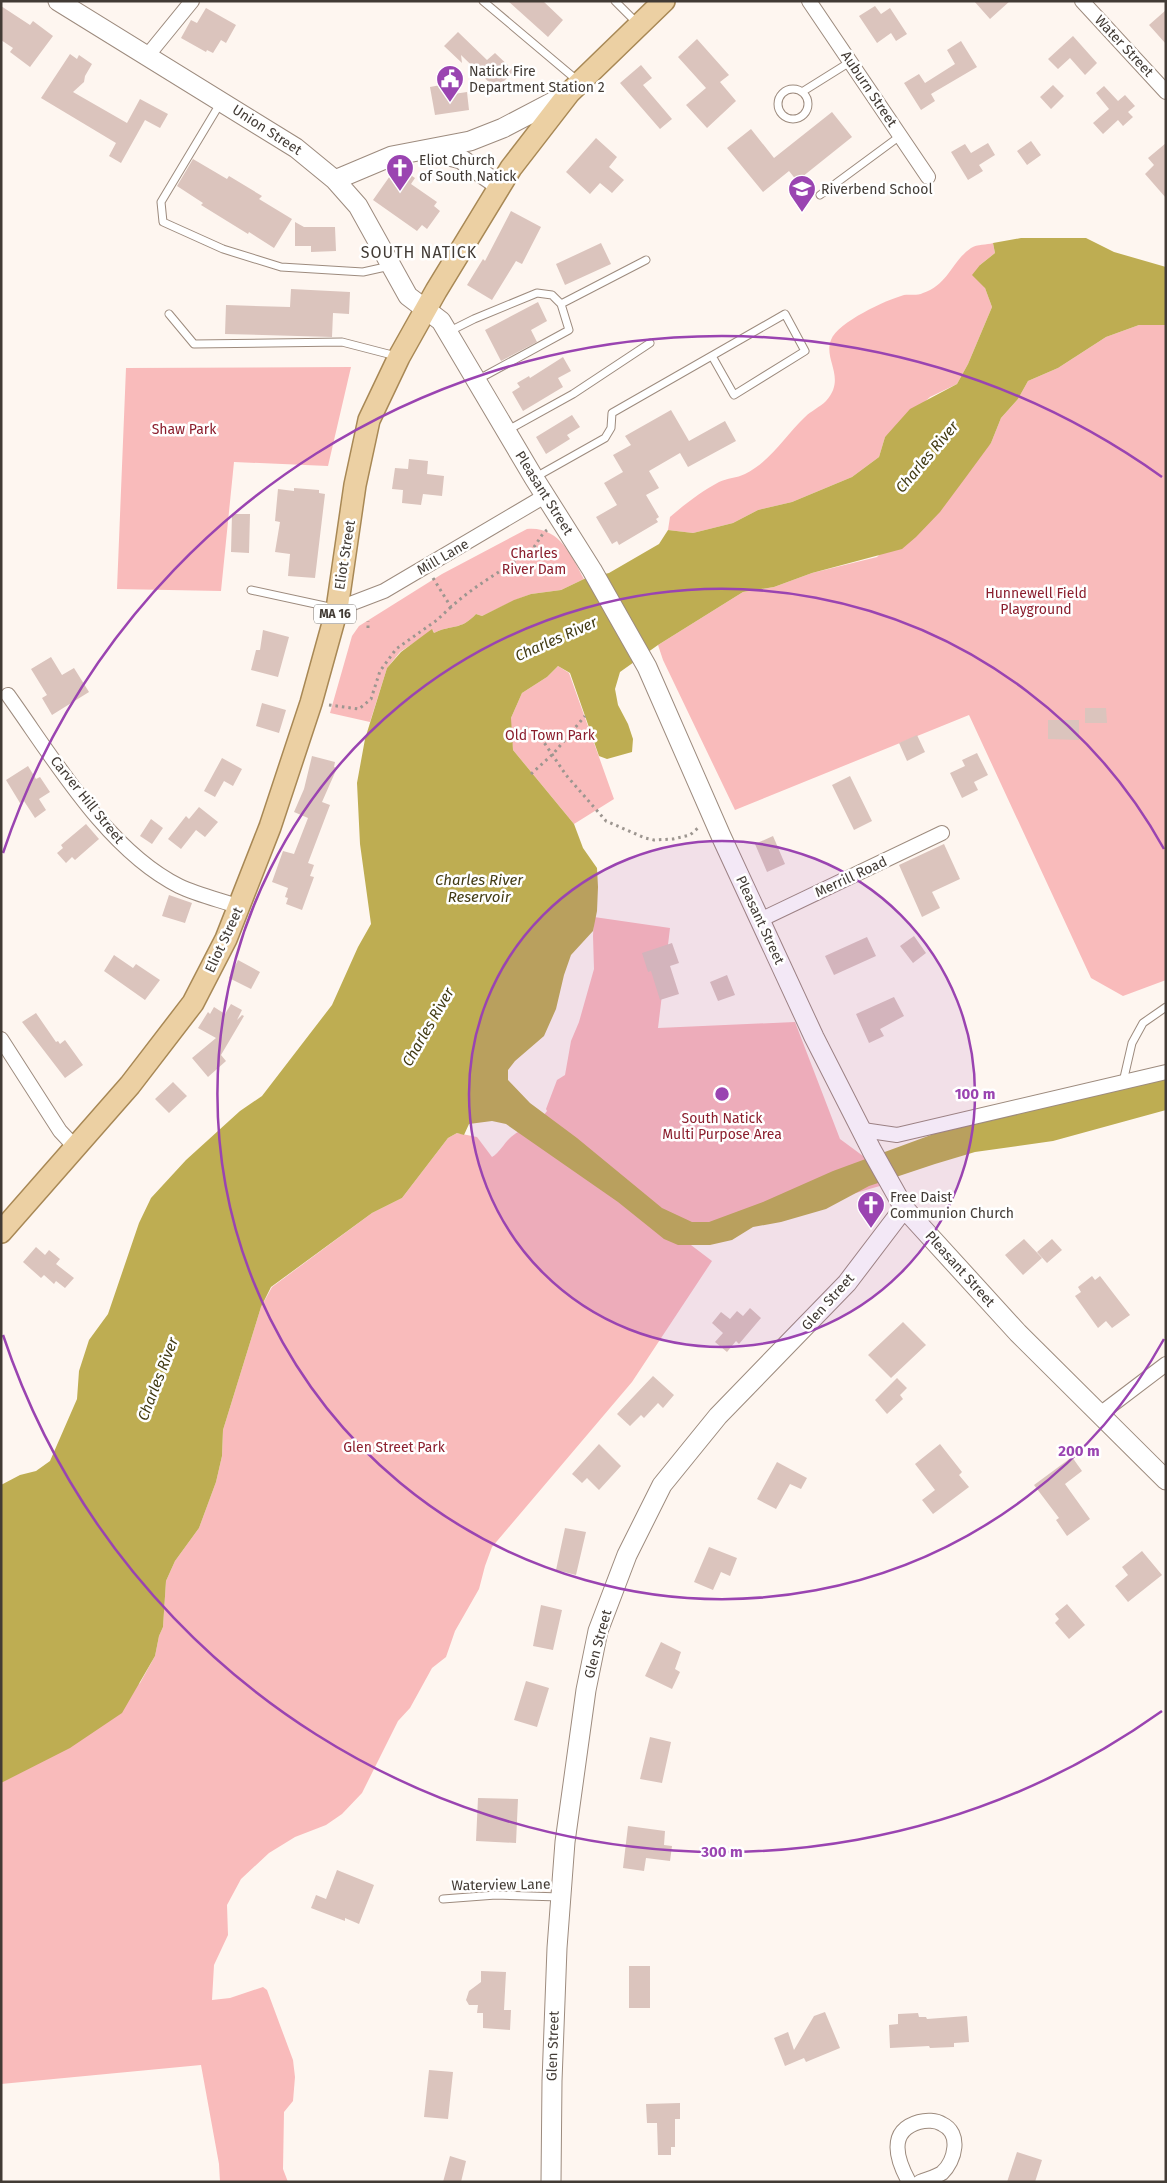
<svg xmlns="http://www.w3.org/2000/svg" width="1167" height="2183" font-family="'Fira Sans',sans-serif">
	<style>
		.green { fill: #f9bbbb }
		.water { fill: #bead52 }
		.building { fill: #dbc4bd }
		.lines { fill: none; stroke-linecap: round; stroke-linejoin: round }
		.lane-casing { stroke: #9d8b7e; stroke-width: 9 }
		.street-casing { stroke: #9d8b7e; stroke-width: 16 }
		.secondary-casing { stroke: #9d8b7e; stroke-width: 21 }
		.primary-casing { stroke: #a88855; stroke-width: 24 }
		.path { stroke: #9d9690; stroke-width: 3; stroke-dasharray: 2.5 4; stroke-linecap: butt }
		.lane { stroke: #fff; stroke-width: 7 }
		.street { stroke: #fff; stroke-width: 14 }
		.secondary { stroke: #fff; stroke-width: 19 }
		.primary { stroke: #ecd0a3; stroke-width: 21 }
		.ring { fill: none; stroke: #9a44b1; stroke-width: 2.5 }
		.labels { text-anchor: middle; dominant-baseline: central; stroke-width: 5; stroke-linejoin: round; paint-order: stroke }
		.shield { fill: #fff; stroke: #7b7672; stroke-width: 1 }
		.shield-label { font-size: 12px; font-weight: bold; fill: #423b35 }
		.street-label { font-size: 14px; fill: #423b35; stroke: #fff }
		.poi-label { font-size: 14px; fill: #423b35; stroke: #fff; text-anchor: start }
		.park-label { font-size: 14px; fill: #8b1e2d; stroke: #fff }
		.water-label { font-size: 15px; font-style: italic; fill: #423b14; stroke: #fff }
		.quarter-label { font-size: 16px; letter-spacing: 1px; fill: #423b35; stroke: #fff }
		.centre { fill: #9a44b1; stroke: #fff; stroke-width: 2.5 }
		.ring-label { font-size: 15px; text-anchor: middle; font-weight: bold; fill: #9a44b1; stroke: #fff; stroke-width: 5; stroke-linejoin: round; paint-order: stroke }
	</style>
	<rect width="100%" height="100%" fill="#fef6f0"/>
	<path class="green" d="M993,243L995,253L980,265L985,288L992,307L968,364L957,384L930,397L885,437L879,457L852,477L792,502L758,510L733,523L693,533L668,530L670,517C685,504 702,491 719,482C727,478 737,478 745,474C770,462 785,436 805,417C811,411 820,407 826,401C847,378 823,360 831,340C838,322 886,300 904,295C910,294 917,296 923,293C949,284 951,262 971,248C977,244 987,245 993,243Z
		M1139,325H1166V980L1123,996L1091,978L969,715L735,810L663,660L658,645L743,592L774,587L812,573L877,557L991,443L1001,418L1018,399L1028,381L1058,368L1106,337Z
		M351,367L328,466L234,462L221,591L117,589L126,368Z
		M527,529C559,526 571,555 584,579L561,590L531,594L515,600L482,616L476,614C460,631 452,624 434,633L433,630L400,652L387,668L370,722L330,713L352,636L359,626L442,574Z
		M558,666L569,673L614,799L574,824L513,750L510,730L511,718L522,693L547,677Z
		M594,917L670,928L658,1028L795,1022L840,1139L897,1181L687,1242L712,1261L632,1382L492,1547L485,1566L479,1589L455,1631L446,1657L432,1668L410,1708L398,1721L362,1793L342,1814L326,1825L295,1837L269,1853L241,1879L227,1905L228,1935L214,1965L212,2000L230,1998L263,1987L267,1990L293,2060L295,2077L293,2101L284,2112L283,2169L288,2182H220L219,2164L201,2065L1,2084V1783L140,1683L155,1656L159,1636L163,1627L166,1581L175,1561L199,1528L216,1482L222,1456L223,1430L261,1307L272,1287L372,1213L402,1198L448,1138L457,1133L477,1137L492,1157C500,1152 504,1143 511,1137C523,1127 538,1124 547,1111L546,1109L557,1080L565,1075L571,1041L579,1022L594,969L593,936Z"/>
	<path class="water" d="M1021,238H1086L1114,252L1166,267V325H1139L1106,337L1058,368L1028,381L1018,399L1001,418L991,443L966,477L940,512L916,537L902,549L812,573L774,587L743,592L658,645L620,672L615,689L618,705L628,724L633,739L632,752L607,759L599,756L570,673L558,666L547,677L522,693L511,718L513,750L574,824L583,848L597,868L598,887L597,911L593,931L571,955L564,975L556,1009L544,1036L515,1061L508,1070V1080L530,1103L577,1138L662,1208L692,1222H709L763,1202L833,1171L950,1128L1166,1074V1110L1053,1141L975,1152L935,1164L869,1186L826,1209L781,1222L753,1227L732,1240L710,1245H678L664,1239L618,1202L506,1124L492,1121L469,1124L464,1135L457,1133L448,1138L402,1198L372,1213L271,1287L261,1307L223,1430L222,1456L216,1482L199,1528L175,1561L166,1581L163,1627L159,1636L155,1656L122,1713L70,1748L1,1783V1485L20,1475L36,1471L50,1461L77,1399L79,1371L89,1340L108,1314L139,1223L151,1198L186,1160L240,1111L262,1096L332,1005L358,947L371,924L360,844L357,783L365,739L387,668L401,652L432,629L434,633C452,624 460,631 476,614L482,616L514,600L531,594L561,590L584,579L609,573L659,544L668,530L693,533L733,523L758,510L792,502L852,477L879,457L885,437L910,409L957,384L968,364L992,307L985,288L972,275L980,265L995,253L993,243Z"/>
	<path class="building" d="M508,1H543L563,20L548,37Z
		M974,1H1010L990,19Z
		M1,6L30,25L33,21L53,36L30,67L10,52L13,48L1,40Z
		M875,6L881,14L890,8L907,34L896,41L891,33L877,43L859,16Z
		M206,8L236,25L226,43L221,40L213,53L207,50L206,52L181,38L191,20L197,23Z
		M1166,10V44L1149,25Z
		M458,32L487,60L495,53L514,71L496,89L461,55L462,63L444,46Z
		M1073,36L1097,63L1085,75L1070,58L1058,69L1048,59Z
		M697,39L729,75L720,82L736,101L707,128L686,105L706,88L678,57Z
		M961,41L977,67L931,94L935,101L921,110L904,83L919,74L925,83L955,64L947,50Z
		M70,54L77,59L79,55L92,64L85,76L84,82L73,92L127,123L140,99L168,114L160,128L145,120L121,163L109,156L116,143L41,98Z
		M641,65L652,78L643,85L672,119L660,129L620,83Z
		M446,84L447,95L467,92L469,110L435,115L430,87Z
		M1053,85L1064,96L1051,109L1040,97Z
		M1104,86L1118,101L1125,95L1135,106L1128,112L1133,117L1123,126L1118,120L1103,134L1093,123L1109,109L1096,93Z
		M832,112L852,137L797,181L789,171L763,192L727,148L751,129L774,158Z
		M596,138L617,157L609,167L624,180L612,193L600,183L590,194L566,172Z
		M1031,141L1041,155L1027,165L1017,151Z
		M988,143L995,155L979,165L983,171L968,180L951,152L965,144L971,153Z
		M1166,143V198L1145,174L1154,165L1148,158Z
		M193,159L227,179L229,176L262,196L259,199L292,219L274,248L249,232L248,234L201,205L203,203L177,186Z
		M397,166L415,178L411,184L437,202L434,206L440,211L427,229L422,225L417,231L373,200Z
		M511,211L541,227L522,264L516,261L492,300L467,285L483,259L485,261Z
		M295,222L304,227H335L336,251L311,252V246H295Z
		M601,243L611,264L565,285L556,264Z
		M291,289L350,292L349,314L333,313L332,337L225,334L226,305L290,307Z
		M538,302L547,321L531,330L537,342L501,361L485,330Z
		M563,357L571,371L558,378L563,387L523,411L512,392L520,387L517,383L529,376L530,378Z
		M671,410L689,441L725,421L736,441L688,467L680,453L649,471L659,488L646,495L659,517L656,519L658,522L619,545L617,541L612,544L596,517L617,505L604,483L623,472L613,455L631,445L625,436Z
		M572,415L580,427L567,435L570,439L546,454L536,437Z
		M409,459L428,461L427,474L444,476L442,496L423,494L421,505L402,503L403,490L392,489L395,468L408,469Z
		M294,488L319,490V493L325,494L315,578L288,576L290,554L275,552L280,522L275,521L278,489L294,491Z
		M232,514H250L249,553L231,552Z
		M263,630L289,637L278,677L251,670L256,650H260Z
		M51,657L62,675L74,668L89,692L52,715L42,698L47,695L31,669Z
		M262,703L286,710L279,733L256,726Z
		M1085,708H1106L1107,723H1085Z
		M1048,720H1079V740L1048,739Z
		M917,735L925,752L907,761L899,743Z
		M977,753L988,775L974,782L978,790L962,798L950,773L965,766L962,760Z
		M312,756L335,762L334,767L337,768L322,802L330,805L308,863L314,865L310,876L314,877L302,910L286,904L288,898L285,897L288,888L272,882L283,851L294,854L308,818L294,812L304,789Z
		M222,758L242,769L233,786L224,781L215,797L204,791Z
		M28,766L36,779L40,777L50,792L39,799L46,810L35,818L24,801L20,803L6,780Z
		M850,776L872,821L854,830L832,785Z
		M199,807L218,822L205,837L196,830L181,849L168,839L186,816L189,819Z
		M151,819L163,828L152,844L140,836Z
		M86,824L99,839L75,860L72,857L66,863L57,853L63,848L61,845Z
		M773,836L785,864L767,872L755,844Z
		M944,844L960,879L932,892L940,908L922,917L899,865Z
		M169,895L192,903L185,923L162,916Z
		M914,936L926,953L913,963L900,946Z
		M867,937L876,956L834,975L825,956Z
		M672,943L679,963L670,966L679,994L660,1000L651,971L648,972L642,953Z
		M114,955L133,968L136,964L160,980L145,1000L104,971Z
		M238,960L260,972L251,989L229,978Z
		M727,975L735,995L718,1001L710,982Z
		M894,997L904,1016L880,1029L884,1036L869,1043L856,1014Z
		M231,1004L242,1010L237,1020L242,1015L244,1016L221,1055L226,1061L208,1077L192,1058L216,1038L198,1028L208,1012L210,1014L214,1007L225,1014Z
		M36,1013L56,1042L58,1041L60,1044L65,1040L83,1065L65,1078L22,1022Z
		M173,1082L187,1096L169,1113L155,1099Z
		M1024,1239L1042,1258L1023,1275L1005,1255Z
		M1052,1239L1062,1250L1047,1263L1037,1252Z
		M36,1247L45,1255L49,1250L60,1259L56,1264L74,1278L65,1288L56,1281L54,1284L44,1275L41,1278L23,1262Z
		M1092,1276L1095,1280L1100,1276L1130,1315L1112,1328L1106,1321L1098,1328L1075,1296L1081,1292L1078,1287Z
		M750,1308L761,1318L739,1344L736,1341L727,1352L715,1342L723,1333L712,1323L721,1312L730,1319L737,1311L743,1316Z
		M903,1322L926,1345L891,1378L868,1355Z
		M653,1376L674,1395L663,1408L658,1403L644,1418L641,1415L630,1426L617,1414Z
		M897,1378L907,1388L900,1395L903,1399L887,1414L875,1400Z
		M599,1444L621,1466L599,1490L587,1478L582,1483L572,1474Z
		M940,1444L962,1472L959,1475L969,1487L933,1514L922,1500L935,1490L915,1464Z
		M1072,1457L1082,1471L1065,1484L1090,1519L1067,1536L1056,1520L1059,1518L1034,1485Z
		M777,1462L807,1478L801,1489L790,1484L776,1509L757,1499Z
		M565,1528L586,1532L576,1575L556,1570Z
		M709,1547L737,1558L730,1576L721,1572L713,1590L694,1582Z
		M1142,1551L1162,1575L1128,1602L1115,1586L1128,1575L1122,1567Z
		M1067,1604L1085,1625L1069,1639L1055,1623L1059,1619L1055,1614Z
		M541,1605L562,1610L553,1650L533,1646Z
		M661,1642L681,1652L675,1669L680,1672L672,1689L645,1676Z
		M526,1681L549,1688L537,1727L514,1720Z
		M650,1737L671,1742L662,1783L640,1779Z
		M478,1798L518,1799L516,1843L476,1841Z
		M628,1826L665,1831L664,1845L672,1846L670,1861L646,1858L644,1871L623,1868Z
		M337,1870L374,1885L359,1924L345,1918V1921L311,1908L316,1895L326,1899Z
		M629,1966H650V2008H629Z
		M481,1971L506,1972L504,2010H511L510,2030L483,2028V2013H477L478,2005H469L466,2000L469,1991L481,1982Z
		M825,2012L840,2048L806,2062L804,2058L785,2066L774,2038L788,2032L794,2050L814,2016Z
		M918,2013L919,2017H926L927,2019L967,2016L969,2042L954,2043V2047L930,2048L929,2046L890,2048L889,2025L898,2024V2014Z
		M429,2070L453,2072L448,2119L424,2117Z
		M680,2103V2119H675V2147H671V2155H658L657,2123H647L646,2104Z
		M1017,2152L1042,2160L1035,2182H1007Z
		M450,2156L466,2161L461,2182H443Z"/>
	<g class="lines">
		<defs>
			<path id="lane" d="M483,1L578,81
				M615,1L638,24
				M778 104a15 15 0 1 1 30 0a15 15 0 1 1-30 0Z
				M802,92L850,62
				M221,102L161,202L163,222L223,249L281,267L363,272L390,266
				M820,195L900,136
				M561,304L646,260
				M169,314L194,344L342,342L396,356
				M448,332L474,319L537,293L552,295L561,304L569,330L477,380
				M506,431L573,394L650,343
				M534,478L605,438L611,428L612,413L785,314L805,351L734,395L712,356
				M251,590L334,608
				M1123,1082L1132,1043L1143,1023L1166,1007
				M443,1899L496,1895L560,1897"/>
			<path id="street" d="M809,1L928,177
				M1082,1L1166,92
				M148,55L192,1
				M337,609L384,591L545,496
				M8,695C54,759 107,850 179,886C198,895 220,900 240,907
				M760,920L942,833
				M1,1039L60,1131L75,1147
				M863,1130L897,1135L1166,1072
				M1100,1414L1166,1364
				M909,2182C897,2160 887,2131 919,2122C926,2120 936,2120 942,2124C962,2133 955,2161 942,2173C936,2177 927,2179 920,2182"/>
			<path id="secondary" d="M58,1L296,148L335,180L358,206L408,296L441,321L534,478L592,570L647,667L721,836L814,1037L872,1151L904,1208L1018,1333L1166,1480
				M431,151L461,159L500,186
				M335,180L392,156L470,141L503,128L568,94
				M551,2182L552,2081L557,1948L565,1842L586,1690L598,1631L627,1555L662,1485L718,1416L847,1283L904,1208"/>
			<path id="primary" d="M1,1232L130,1085L193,1003L226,939L270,827L311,703L337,609L355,485L369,420L399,357L436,291L511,168L569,93L664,1"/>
		</defs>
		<use href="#lane" class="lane-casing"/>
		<use href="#street" class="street-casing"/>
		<use href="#secondary" class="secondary-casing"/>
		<use href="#primary" class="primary-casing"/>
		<path class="path" d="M433,578L451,607C475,585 504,570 530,551C537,546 539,536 547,530
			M368,628V621
			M329,705L359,709L371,699L380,671L396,649L437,620L451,607
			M525,727L539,735L566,775L606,821L645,838L654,840L673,839L690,835L698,828
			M531,774L553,754L585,716"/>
		<use href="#lane" class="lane"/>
		<use href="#street" class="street"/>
		<use href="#secondary" class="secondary"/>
		<use href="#primary" class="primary"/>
	</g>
	<circle cx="722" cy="1094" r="253" fill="#9a44b1" fill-opacity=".12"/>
	<g class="ring">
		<circle cx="722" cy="1094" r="253"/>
		<path d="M1164 1339A505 505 0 1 1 1164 849"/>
		<path d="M1162 1711A758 758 0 0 1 3 1335M3 853A758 758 0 0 1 1162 477"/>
	</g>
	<defs>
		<symbol id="civic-pin" viewBox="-11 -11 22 30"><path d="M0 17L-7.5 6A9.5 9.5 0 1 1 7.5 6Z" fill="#9a44b1" stroke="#fff"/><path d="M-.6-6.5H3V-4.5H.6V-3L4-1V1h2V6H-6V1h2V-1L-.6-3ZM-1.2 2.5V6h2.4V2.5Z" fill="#fff"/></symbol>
		<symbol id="church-pin" viewBox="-11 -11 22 30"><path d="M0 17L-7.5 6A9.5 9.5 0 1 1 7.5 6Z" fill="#9a44b1" stroke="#fff"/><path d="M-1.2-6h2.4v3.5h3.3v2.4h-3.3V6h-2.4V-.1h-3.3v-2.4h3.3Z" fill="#fff"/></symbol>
		<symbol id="school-pin" viewBox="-11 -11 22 30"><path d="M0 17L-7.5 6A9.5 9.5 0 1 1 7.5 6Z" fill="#9a44b1" stroke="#fff"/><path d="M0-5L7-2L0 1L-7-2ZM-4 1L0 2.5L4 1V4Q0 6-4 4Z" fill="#fff"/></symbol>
	</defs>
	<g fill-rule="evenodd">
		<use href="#civic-pin" x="434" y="63" width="32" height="43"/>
		<use href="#church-pin" x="384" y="152" width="32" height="43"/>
		<use href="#school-pin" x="786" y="173" width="32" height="43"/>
		<use href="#church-pin" x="855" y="1189" width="32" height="43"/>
	</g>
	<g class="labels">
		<rect class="shield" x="314" y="604.5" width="42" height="19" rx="4"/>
		<g class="shield-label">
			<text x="335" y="614">MA 16</text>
		</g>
		<g class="street-label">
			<text transform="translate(1124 46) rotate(47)">Water Street</text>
			<text transform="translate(869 89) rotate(56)">Auburn Street</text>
			<text transform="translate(267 130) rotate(33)">Union Street</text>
			<text transform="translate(544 493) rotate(58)">Pleasant Street</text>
			<text transform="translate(345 555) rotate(-81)">Eliot Street</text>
			<text transform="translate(443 557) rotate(-30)">Mill Lane</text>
			<text transform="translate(87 800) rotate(51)">Carver Hill Street</text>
			<text transform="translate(851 877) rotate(-25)">Merrill Road</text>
			<text transform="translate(760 920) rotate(65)">Pleasant Street</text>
			<text transform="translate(224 940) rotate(-65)">Eliot Street</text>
			<text transform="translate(960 1269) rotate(48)">Pleasant Street</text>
			<text transform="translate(828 1302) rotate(-48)">Glen Street</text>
			<text transform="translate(598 1644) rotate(-75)">Glen Street</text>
			<text transform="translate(501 1885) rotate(-1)">Waterview Lane</text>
			<text transform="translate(553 2046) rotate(-88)">Glen Street</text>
		</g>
		<g class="poi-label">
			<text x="469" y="71">Natick Fire<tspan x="469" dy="16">Department Station 2</tspan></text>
			<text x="419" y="160">Eliot Church<tspan x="419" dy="16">of South Natick</tspan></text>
			<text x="821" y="189">Riverbend School</text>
			<text x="890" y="1197">Free Daist<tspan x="890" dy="16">Communion Church</tspan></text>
		</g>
		<g class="park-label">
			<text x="184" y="429">Shaw Park</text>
			<text x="534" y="553">Charles<tspan x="534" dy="16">River Dam</tspan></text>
			<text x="1036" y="593">Hunnewell Field<tspan x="1036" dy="16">Playground</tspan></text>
			<text x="550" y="735">Old Town Park</text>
			<text x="722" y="1118">South Natick<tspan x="722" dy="16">Multi Purpose Area</tspan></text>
			<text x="394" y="1447">Glen Street Park</text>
		</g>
		<g class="water-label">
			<text transform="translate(927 457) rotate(-50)">Charles River</text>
			<text transform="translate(556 639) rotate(-24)">Charles River</text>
			<text x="479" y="880">Charles River<tspan x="479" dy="17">Reservoir</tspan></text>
			<text transform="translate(428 1027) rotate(-60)">Charles River</text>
			<text transform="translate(158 1379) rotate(-69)">Charles River</text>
		</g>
		<g class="quarter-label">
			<text x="419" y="252">SOUTH NATICK</text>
		</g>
	</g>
	<circle cx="722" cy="1094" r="8" class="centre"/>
	<g class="ring-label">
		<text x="975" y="1099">100 m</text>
		<text x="1079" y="1456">200 m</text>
		<text x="722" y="1857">300 m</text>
	</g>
	<rect width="1167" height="2183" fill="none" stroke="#423b35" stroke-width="5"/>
</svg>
